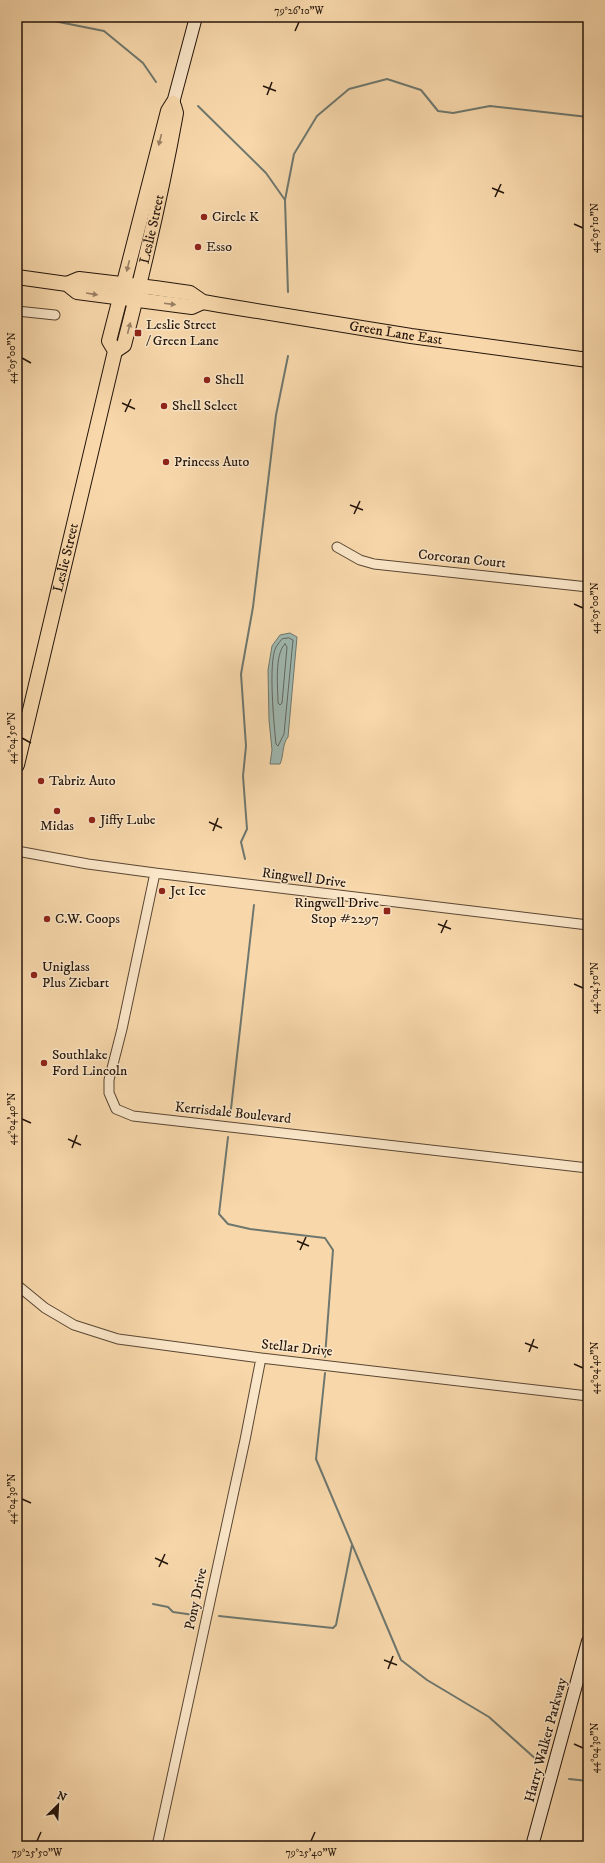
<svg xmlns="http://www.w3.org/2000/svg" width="605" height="1863" font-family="'IM FELL DW Pica',serif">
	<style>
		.water { fill: #9fb8b0; stroke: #6e776e }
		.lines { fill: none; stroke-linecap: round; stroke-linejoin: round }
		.shore { stroke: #62665e; stroke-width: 1 }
		.stream { stroke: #6e776e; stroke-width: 2 }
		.street-casing { stroke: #594633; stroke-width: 11 }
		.secondary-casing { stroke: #24150b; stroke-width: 14 }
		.primary-casing { stroke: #24150b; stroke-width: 16 }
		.street { stroke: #fae6c8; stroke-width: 9 }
		.secondary { stroke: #fae6c8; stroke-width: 12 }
		.primary { stroke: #f8d8ab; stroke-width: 14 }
		.oneway { fill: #998063 }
		.ticks { fill: none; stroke: #24150b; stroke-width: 1.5 }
		.poi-dot { fill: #8f2418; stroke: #fae6c8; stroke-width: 1.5 }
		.labels { text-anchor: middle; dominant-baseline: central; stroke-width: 3; stroke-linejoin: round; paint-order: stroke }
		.poi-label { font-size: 14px; fill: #24150b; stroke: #fae6c8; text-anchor: start }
		.street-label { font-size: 14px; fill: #24150b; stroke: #fae6c8 }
		.neatline { fill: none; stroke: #24150b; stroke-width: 1.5 }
		.ticks-label { font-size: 10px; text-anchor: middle; fill: #24150b }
	</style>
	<rect width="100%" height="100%" fill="#f8d8ab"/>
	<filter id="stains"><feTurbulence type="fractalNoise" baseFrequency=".005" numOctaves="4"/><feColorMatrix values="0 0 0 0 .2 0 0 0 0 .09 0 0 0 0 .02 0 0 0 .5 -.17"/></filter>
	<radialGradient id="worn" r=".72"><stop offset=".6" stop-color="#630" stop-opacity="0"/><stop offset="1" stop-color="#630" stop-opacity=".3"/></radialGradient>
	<path class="water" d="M290,633L297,637L288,737C282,744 284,755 280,764H270L272,750L269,720L268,670L272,646L280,635Z"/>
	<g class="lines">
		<path class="shore" d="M289,638L293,640L284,734L278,746L276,744C274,725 268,662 276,647C278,644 280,641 282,639Z
			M285,644L287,647L282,703L280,705L278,703C278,689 274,654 285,644Z"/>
		<path class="stream" d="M55,17L54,21L104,31L143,63L156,82
			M198,106L266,173L285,200
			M288,292L285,200L294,154L317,116L349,89L387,79L421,90L438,111L453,113L490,106L588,117
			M245,859L241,842L247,829L243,776L246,746L241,674L253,607L276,415L288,356
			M231,1109L254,905
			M228,1137L219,1214L228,1224L250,1229L325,1238L333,1250L325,1357
			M325,1373L316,1459L401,1660L427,1680L489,1717L538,1761
			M153,1604L168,1607L173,1612L194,1615
			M219,1616L333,1628L336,1625L352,1545
			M569,1779L588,1781"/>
		<defs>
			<path id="street" d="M17,311L55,315
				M337,547L360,560L374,564L588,587
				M17,851L88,864L155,873L588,925
				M155,873L122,1029L109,1080V1093L116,1109L133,1116L588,1168
				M17,1285L45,1308L74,1325L118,1339L261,1358L588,1396
				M157,1846L245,1440L261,1358"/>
			<path id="secondary" d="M173,103L196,17
				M532,1846L588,1641"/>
			<g id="primary">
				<path d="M17,277L67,284L77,292L192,307L203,302"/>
				<path id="s1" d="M67,284L79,279L155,288L190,293L203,302L220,305L411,336L588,360"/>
				<path id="s2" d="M115,351L124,345C144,268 162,191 176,113L174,106"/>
				<path id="s3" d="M17,765L115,351L109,341L168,111L173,103"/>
			</g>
		</defs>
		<use href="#street" class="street-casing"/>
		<use href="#secondary" class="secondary-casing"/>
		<use href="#primary" class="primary-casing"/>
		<use href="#street" class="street"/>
		<use href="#secondary" class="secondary"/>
		<use href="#primary" class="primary"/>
	</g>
	<defs><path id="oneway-solid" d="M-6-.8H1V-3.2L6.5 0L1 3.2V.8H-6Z"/></defs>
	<g class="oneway">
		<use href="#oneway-solid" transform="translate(160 140) rotate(104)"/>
		<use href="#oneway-solid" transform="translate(128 266) rotate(104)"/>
		<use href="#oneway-solid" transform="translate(92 294) rotate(9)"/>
		<use href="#oneway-solid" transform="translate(170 304) rotate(7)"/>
		<use href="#oneway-solid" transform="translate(129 328) rotate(-76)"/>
	</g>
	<path class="ticks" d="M295,31L299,22M263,86L276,91M267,95L272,82M492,188L504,193M495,197L501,184M574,224L583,228M22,358L31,363M122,403L135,409M125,412L131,399M350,505L363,510M354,514L360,501M574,604L583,608M22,738L31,743M209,822L222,828M213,831L218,818M438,924L451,929M441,933L447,920M574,984L583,988M22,1119L31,1123M68,1139L81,1145M72,1148L77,1135M297,1241L309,1246M300,1250L306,1237M525,1343L538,1348M529,1352L534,1339M574,1364L583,1368M22,1499L31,1503M155,1558L168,1564M159,1567L165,1554M384,1660L397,1665M388,1669L393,1656M574,1744L583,1748M37,1841L41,1832M311,1841L315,1832"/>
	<g class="poi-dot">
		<circle cx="204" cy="217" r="4"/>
		<circle cx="198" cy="247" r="4"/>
		<rect x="134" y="329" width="8" height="8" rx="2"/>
		<circle cx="207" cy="380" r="4"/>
		<circle cx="164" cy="406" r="4"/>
		<circle cx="166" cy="462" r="4"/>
		<circle cx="41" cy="781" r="4"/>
		<circle cx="57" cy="811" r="4"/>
		<circle cx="92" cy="820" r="4"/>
		<circle cx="162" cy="891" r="4"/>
		<rect x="383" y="907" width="8" height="8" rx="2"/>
		<circle cx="47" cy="919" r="4"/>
		<circle cx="34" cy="975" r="4"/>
		<circle cx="44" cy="1063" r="4"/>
	</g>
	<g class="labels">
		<g class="poi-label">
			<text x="212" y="217">Circle K</text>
			<text x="206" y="247">Esso</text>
			<text x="146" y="325">Leslie Street<tspan x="146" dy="16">/ Green Lane</tspan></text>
			<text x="215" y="380">Shell</text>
			<text x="172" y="406">Shell Select</text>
			<text x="174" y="462">Princess Auto</text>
			<text x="49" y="781">Tabriz Auto</text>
			<text x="100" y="820">Jiffy Lube</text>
			<text x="57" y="826" text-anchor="middle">Midas</text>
			<text x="170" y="891">Jet Ice</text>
			<text x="379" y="903" text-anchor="end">Ringwell Drive<tspan x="379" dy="16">Stop #2297</tspan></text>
			<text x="55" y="919">C.W. Coops</text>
			<text x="42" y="967">Uniglass<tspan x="42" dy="16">Plus Ziebart</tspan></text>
			<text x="52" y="1055">Southlake<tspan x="52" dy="16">Ford Lincoln</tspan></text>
		</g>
		<g class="street-label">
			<text stroke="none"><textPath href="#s2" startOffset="130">Leslie Street</textPath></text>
			<text stroke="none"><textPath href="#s1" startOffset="336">Green Lane East</textPath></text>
			<text stroke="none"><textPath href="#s3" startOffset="213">Leslie Street</textPath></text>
			<text transform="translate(462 559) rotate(6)">Corcoran Court</text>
			<text transform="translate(304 878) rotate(7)">Ringwell Drive</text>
			<text transform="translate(233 1113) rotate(6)">Kerrisdale Boulevard</text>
			<text transform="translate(297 1348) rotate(6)">Stellar Drive</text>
			<text transform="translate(196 1599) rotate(-78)">Pony Drive</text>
			<text transform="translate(546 1740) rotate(-75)">Harry Walker Parkway</text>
		</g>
	</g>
	<rect width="605" height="1863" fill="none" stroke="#f8d8ab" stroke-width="44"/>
	<g transform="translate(58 1805) rotate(24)" stroke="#fae6c8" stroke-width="3" paint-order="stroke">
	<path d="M0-3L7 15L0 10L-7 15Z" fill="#24150b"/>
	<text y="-6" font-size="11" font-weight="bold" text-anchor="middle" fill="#24150b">N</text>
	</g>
	<rect x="22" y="22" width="561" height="1819" class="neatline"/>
	<g class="ticks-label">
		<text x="299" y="14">79°26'10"W</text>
		<text transform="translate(594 228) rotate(-90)" y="4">44°05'10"N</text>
		<text transform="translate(11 358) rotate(-90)" y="4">44°05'00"N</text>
		<text transform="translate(594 608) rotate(-90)" y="4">44°05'00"N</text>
		<text transform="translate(11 738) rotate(-90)" y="4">44°04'50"N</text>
		<text transform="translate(594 988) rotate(-90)" y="4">44°04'50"N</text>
		<text transform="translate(11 1119) rotate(-90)" y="4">44°04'40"N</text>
		<text transform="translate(594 1368) rotate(-90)" y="4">44°04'40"N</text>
		<text transform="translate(11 1499) rotate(-90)" y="4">44°04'30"N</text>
		<text transform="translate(594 1748) rotate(-90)" y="4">44°04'30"N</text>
		<text x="37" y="1856">79°25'50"W</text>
		<text x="311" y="1856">79°25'40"W</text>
	</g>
	<rect width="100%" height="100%" filter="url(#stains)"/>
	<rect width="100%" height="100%" fill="url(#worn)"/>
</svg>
